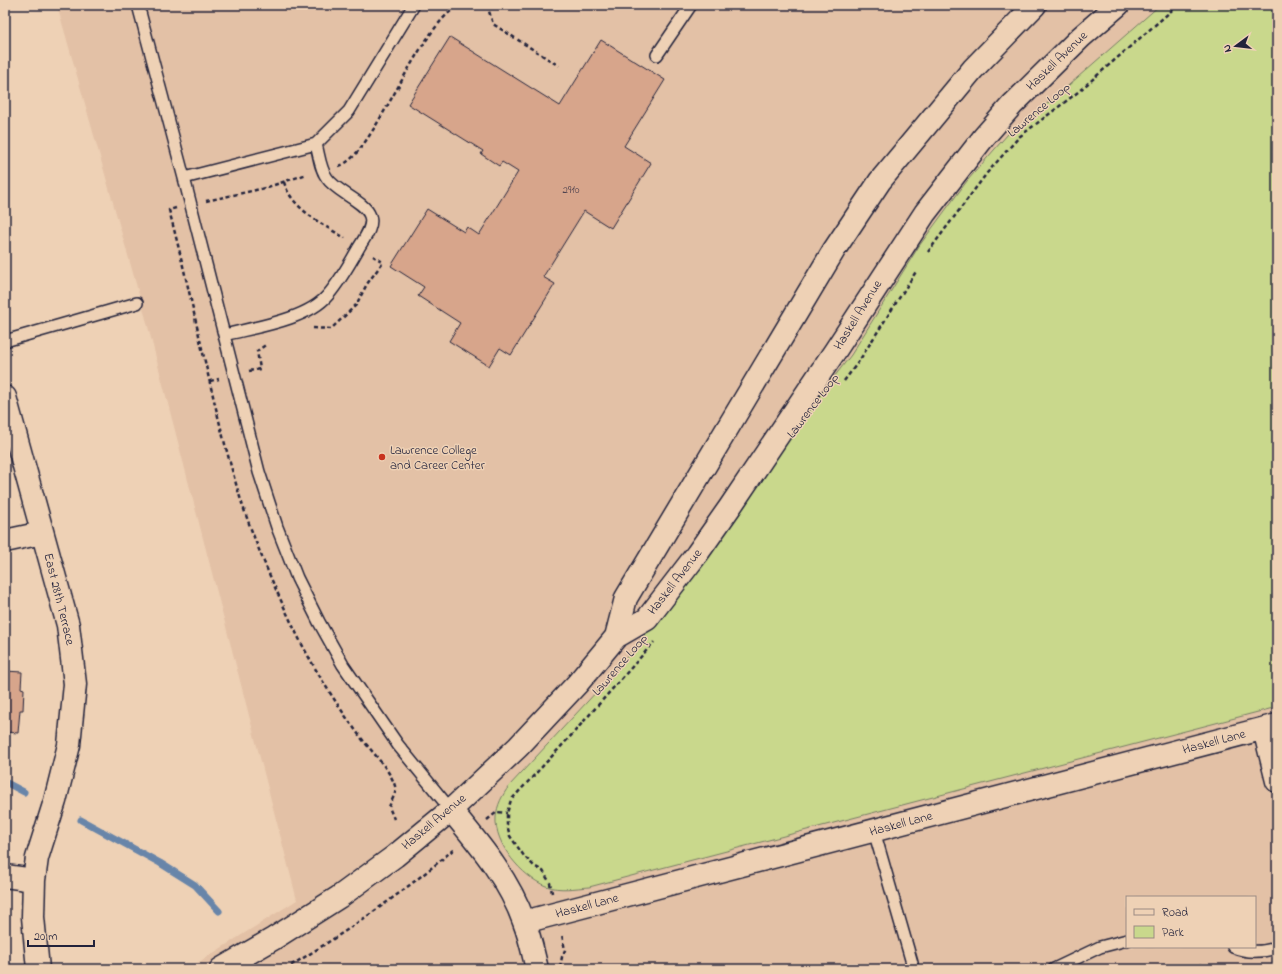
<svg xmlns="http://www.w3.org/2000/svg" width="1282" height="974" font-family="'Indie Flower',sans-serif">
	<style>
		.built { fill: #e3c1a6; fill-rule: evenodd }
		.green { fill: #c9d88c; stroke: #767d64 }
		.lines { fill: none; stroke-linecap: round; stroke-linejoin: round }
		.stream { stroke: #6785a9; stroke-width: 7 }
		.building { fill: #d7a58b; stroke: #22223b }
		.lane-casing { stroke: #22223b; stroke-width: 14 }
		.street-casing { stroke: #22223b; stroke-width: 25 }
		.secondary-casing { stroke: #22223b; stroke-width: 25 }
		.path { stroke: #22223b; stroke-width: 2.5; stroke-dasharray: 4 3; stroke-linecap: butt }
		.lane { stroke: #eed1b5; stroke-width: 11 }
		.street { stroke: #eed1b5; stroke-width: 22 }
		.secondary { stroke: #eed1b5; stroke-width: 22 }
		.poi-dot { fill: #c8321e; stroke: #eed1b5; stroke-width: 1.5 }
		.labels { text-anchor: middle; dominant-baseline: central; stroke-width: 3; stroke-linejoin: round; paint-order: stroke }
		.number-label { font-size: 11px; fill: #4f434f }
		.street-label { font-size: 13px; fill: #22223b; stroke: #eed1b5 }
		.poi-label { font-size: 13px; fill: #22223b; stroke: #eed1b5; text-anchor: start }
	</style>
	<rect width="100%" height="100%" fill="#eed1b5"/>
	<filter id="ink" filterUnits="userSpaceOnUse"><feTurbulence type="fractalNoise" baseFrequency=".025" numOctaves="2"/><feDisplacementMap in="SourceGraphic" scale="8" xChannelSelector="R" yChannelSelector="G"/><feConvolveMatrix kernelMatrix="1 2 1 2 8 2 1 2 1" color-interpolation-filters="sRGB"/></filter>
	<g filter="url(#ink)">
		<path class="built" d="M57,5H1277V969H188L297,900L146,319ZM1127,897H1255V947H1127Z"/>
		<path class="green" d="M1160,5H1277V707L589,887C575,888 560,891 546,886C522,877 494,844 496,817C497,805 502,796 509,786L613,674L673,600L804,416L851,355L919,246L967,181L1008,134L1053,99Z"/>
		<g class="lines">
			<path class="stream" d="M5,782L24,792
				M81,820L160,863L195,885L219,911"/>
		</g>
		<path class="building" d="M450,37L560,106L601,40L665,80L624,146L651,163L611,228L584,211L543,277L555,284L511,355L500,348L489,366L449,341L460,323L418,296L424,287L391,266L427,209L464,232L467,227L479,235L518,172L502,162L499,166L481,154L483,151L408,104Z
			M5,671L22,672L21,688L24,689L23,710H20L18,733L5,732Z
			M1201,964L1202,969H1179Z"/>
		<g class="lines">
			<defs>
				<path id="lane" d="M138,5L184,178L259,472L277,527L297,578L319,622L343,665L398,745L451,810
					M657,55L691,5
					M184,178L316,144L349,111L414,5
					M224,335C255,327 307,320 328,295C340,281 349,265 358,249C363,240 374,227 370,216C365,201 336,192 327,178C320,169 319,155 316,144
					M5,341L137,303
					M874,831L912,963L911,969
					M1233,947C1247,953 1263,952 1277,948
					M1054,969L1100,947L1127,940"/>
				<path id="street" d="M5,397L68,625L75,684L69,745L55,801L37,858L34,880L33,917L38,969
					M5,541L42,533
					M1264,729L1277,781
					M451,810C479,844 509,879 524,922C530,937 533,953 537,969
					M5,876L34,880
					M524,922L1277,725"/>
				<path id="secondary" d="M616,637L626,598L834,250L880,181L973,69L1035,5
					M221,969L273,939L339,897L395,856L451,810L518,747L577,684L616,637L647,619L697,554L730,507L835,351L925,213L984,137L1012,105L1081,37L1118,5"/>
			</defs>
			<use href="#lane" class="lane-casing"/>
			<use href="#street" class="street-casing"/>
			<use href="#secondary" class="secondary-casing"/>
			<path class="path" d="M487,5L493,24L559,66
				M339,166C373,157 415,31 459,5
				M284,182C291,208 323,225 345,238
				M206,201L265,188L307,174
				M176,208L169,210C194,304 211,401 239,494C253,539 272,582 292,624C310,663 334,701 359,735C369,749 390,769 395,786C397,793 391,801 389,807L394,819
				M928,252L987,173L1019,137L1078,92L1178,5
				M313,328L331,329L356,305L367,284L383,262L373,256
				M249,371L260,369L257,351L267,344
				M210,381L219,379
				M844,381L859,361L917,270
				M487,820L497,812L507,813
				M552,893L550,883L543,871L534,866L524,856L510,836L507,825V813L511,800L568,739L654,642
				M560,967L562,957L565,950L562,935
				M285,969C345,933 402,894 454,849"/>
			<use href="#lane" class="lane"/>
			<use href="#street" class="street"/>
			<use href="#secondary" class="secondary"/>
		</g>
	</g>
	<circle class="poi-dot" cx="382" cy="457" r="4"/>
	<g class="labels">
		<g class="number-label">
			<text x="571" y="190">2910</text>
		</g>
		<g class="street-label">
			<text transform="translate(1057 61) rotate(-44)">Haskell Avenue</text>
			<text transform="translate(1039 110) rotate(-40)">Lawrence Loop</text>
			<text transform="translate(858 315) rotate(-58)">Haskell Avenue</text>
			<text transform="translate(813 406) rotate(-53)">Lawrence Loop</text>
			<text transform="translate(675 582) rotate(-52)">Haskell Avenue</text>
			<text transform="translate(59 599) rotate(76)">East 28th Terrace</text>
			<text transform="translate(620 665) rotate(-49)">Lawrence Loop</text>
			<text transform="translate(1214 742) rotate(-15)">Haskell Lane</text>
			<text transform="translate(434 822) rotate(-40)">Haskell Avenue</text>
			<text transform="translate(901 824) rotate(-15)">Haskell Lane</text>
			<text transform="translate(587 906) rotate(-15)">Haskell Lane</text>
		</g>
		<g class="poi-label">
			<text x="390" y="450">Lawrence College<tspan x="390" dy="15">and Career Center</tspan></text>
		</g>
	</g>
	<rect width="1282" height="974" fill="none" stroke="#eed1b5" stroke-width="20"/>
	<rect x="10" y="10" width="1262" height="954" fill="none" stroke="#22223b" stroke-width="1.5" filter="url(#ink)"/>
	<rect x="1126" y="896" width="130" height="52" fill="#eed1b5" stroke="#9c8b84"/>
	<rect x="1134" y="909" width="20" height="6" fill="#eed1b5" stroke="#9c8b84"/>
	<text x="1162" y="916" font-size="12" fill="#22223b">Road</text>
	<rect x="1134" y="926" width="20" height="12" fill="#c9d88c" stroke="#9c8b84"/>
	<text x="1162" y="936" font-size="12" fill="#22223b">Park</text>
	<g transform="translate(1236 46) rotate(255)" stroke="#eed1b5" stroke-width="3" paint-order="stroke">
	<path d="M0-3L7 15L0 10L-7 15Z" fill="#22223b"/>
	<text y="-6" font-size="11" font-weight="bold" text-anchor="middle" fill="#22223b">N</text>
	</g>
	<path d="M28 940v6h66v-6" fill="none" stroke="#22223b" stroke-width="2"/>
	<text x="34" y="940" font-size="12" fill="#22223b" stroke="#eed1b5" stroke-width="3" paint-order="stroke">20 m</text>
</svg>
